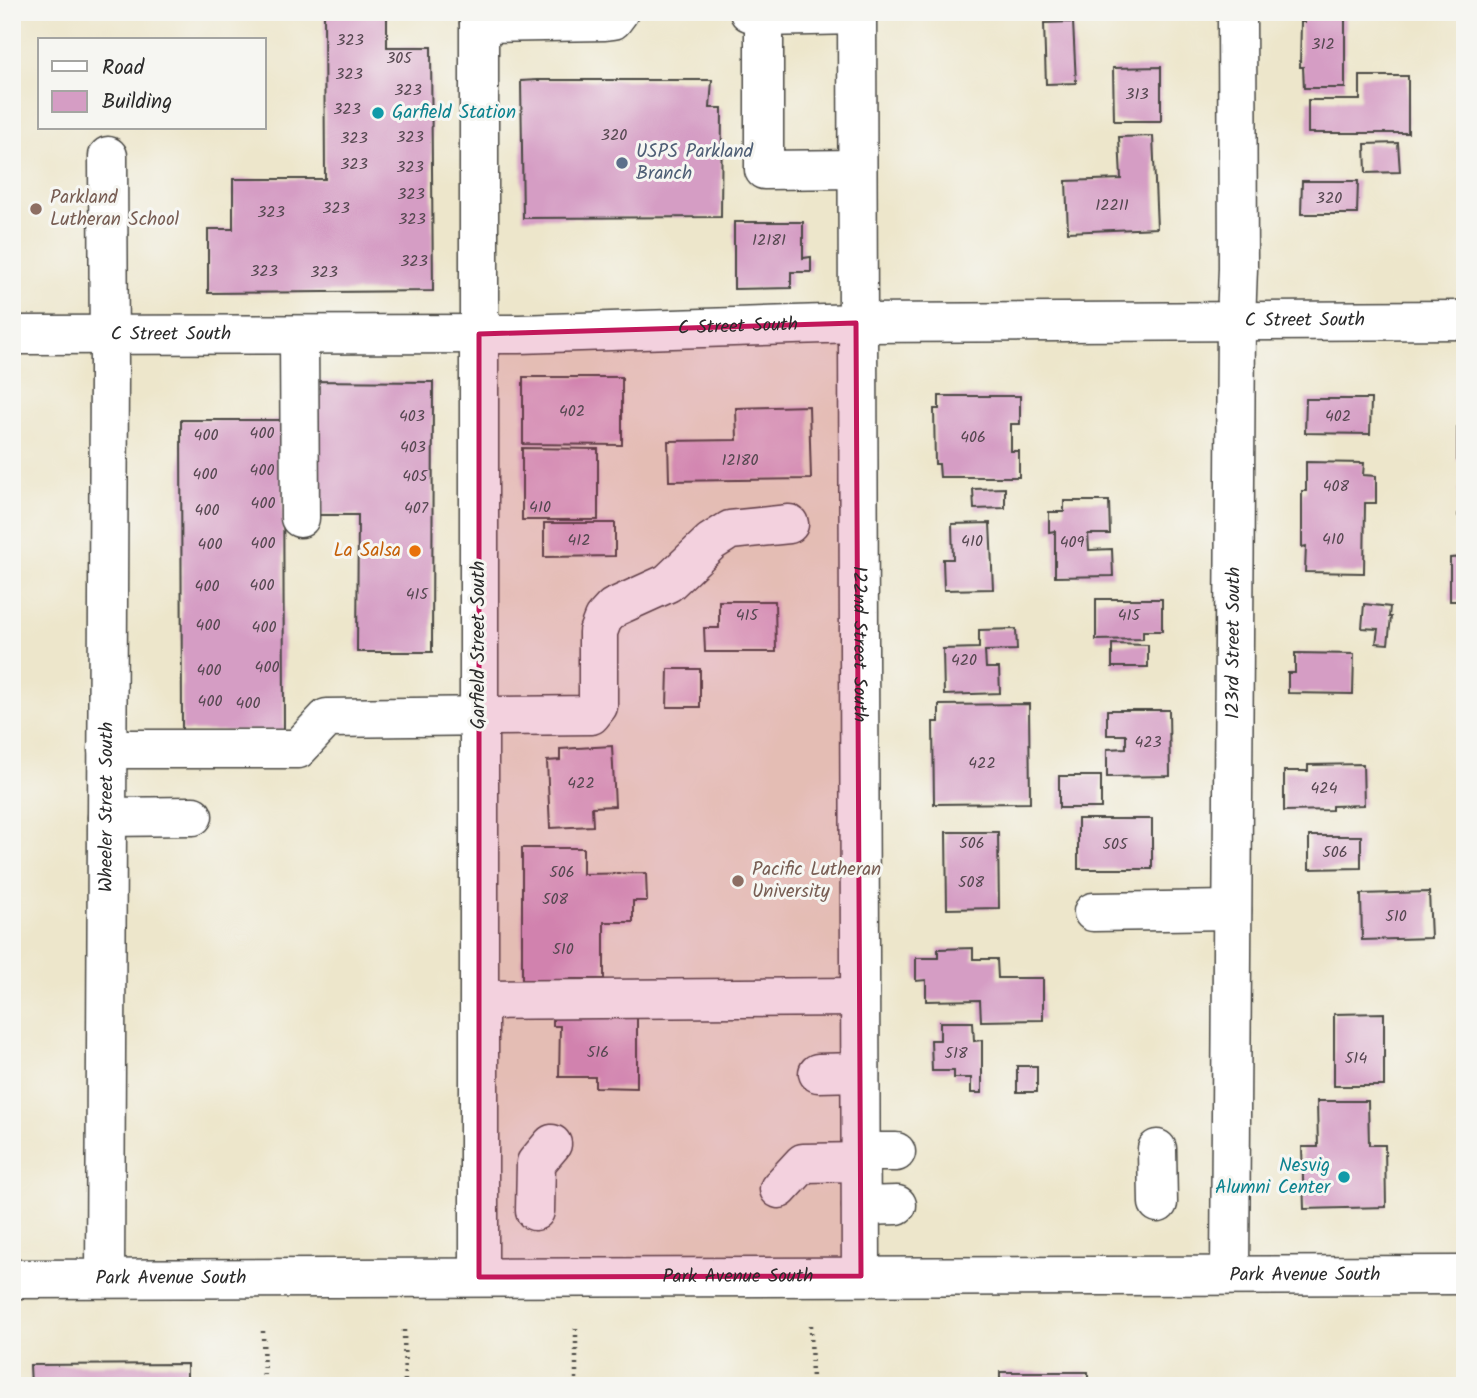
<svg xmlns="http://www.w3.org/2000/svg" width="1477" height="1398" font-family="Kalam,sans-serif">
	<style>
		.building { fill: #d59dc4 }
		.lines { fill: none; stroke-linecap: round; stroke-linejoin: round }
		.minor-casing { stroke: #484743; stroke-width: 41 }
		.path { stroke: #484743; stroke-width: 4.5; stroke-dasharray: 2 5; stroke-linecap: butt }
		.minor { stroke: #fff; stroke-width: 38 }
		.marked { fill: #c2185b; fill-opacity: 0.2; stroke: #c2185b; stroke-width: 5; stroke-linejoin: round }
		.culture-dot { fill: #0f9aa8; stroke: #f6f6f2; stroke-width: 2.5 }
		.service-dot { fill: #5c6f8a; stroke: #f6f6f2; stroke-width: 2.5 }
		.education-dot { fill: #8d6e63; stroke: #f6f6f2; stroke-width: 2.5 }
		.food-dot { fill: #e8710a; stroke: #f6f6f2; stroke-width: 2.5 }
		.labels { text-anchor: middle; dominant-baseline: central; stroke-width: 6; stroke-linejoin: round; paint-order: stroke }
		.number-label { font-size: 16px; fill: #564851 }
		.culture-label { font-size: 19px; fill: #0d838f; stroke: #f6f6f2; text-anchor: start }
		.service-label { font-size: 19px; fill: #4e5e75; stroke: #f6f6f2; text-anchor: start }
		.education-label { font-size: 19px; fill: #785e54; stroke: #f6f6f2; text-anchor: start }
		.street-label { font-size: 19px; fill: #2b2b2b; stroke: #f6f6f2 }
		.food-label { font-size: 19px; fill: #c56008; stroke: #f6f6f2; text-anchor: end }
	</style>
	<rect width="100%" height="100%" fill="#f6f6f2"/>
	<filter id="ink" filterUnits="userSpaceOnUse"><feTurbulence type="fractalNoise" baseFrequency=".0143" numOctaves="2"/><feDisplacementMap in="SourceGraphic" scale="14" xChannelSelector="R" yChannelSelector="G"/><feConvolveMatrix kernelMatrix="1 2 1 2 8 2 1 2 1" color-interpolation-filters="sRGB"/></filter>
	<filter id="wash" filterUnits="userSpaceOnUse"><feTurbulence type="fractalNoise" baseFrequency=".00686" numOctaves="4" result="noise"/><feDisplacementMap in="SourceGraphic" scale="28" xChannelSelector="R" yChannelSelector="G"/><feGaussianBlur stdDeviation="1.57" result="paint"/><feColorMatrix in="noise" values="0 0 0 0 0 0 0 0 0 0 0 0 0 0 0 0 0 1.4 0 .05"/><feComposite in="paint" operator="in"/></filter>
	<g filter="url(#wash)">
		<rect width="100%" height="100%" fill="#ede6cb"/>
		<g id="blocks">
			<path class="building" d="M324,12H387V47H431L433,291L208,293V229H233V179H325Z
				M1304,12H1345V88H1304L1303,67H1300L1301,22H1304Z
				M1073,22L1076,83L1046,84L1044,23Z
				M1161,67V121H1114L1113,68Z
				M1360,76H1408V133H1308V100H1360Z
				M538,80H712L710,108H722L721,217L523,218L521,81Z
				M1153,136L1157,228L1068,232L1066,181L1121,179L1119,137Z
				M1398,143L1400,172L1366,173L1365,144Z
				M1302,181H1358L1357,214H1301Z
				M734,222H803V258L811,257V272H791V288L734,289Z
				M523,377H622V445L523,444Z
				M305,381L433,382L432,652H357L358,515H305Z
				M939,396H1020V424H1011V451H1019V477H940L939,464H935L934,409H939Z
				M1306,399H1371L1370,434L1305,433Z
				M809,406L811,479L669,481L668,441L737,440L736,408Z
				M181,420H283L284,731H182Z
				M1457,427H1465V460H1457Z
				M522,448L598,449V520H522Z
				M1306,462L1364,463L1363,475L1376,476V503H1365L1364,573L1305,572L1306,546L1302,547V491H1306Z
				M1005,488V508L974,509L973,489Z
				M1458,488H1465V516H1458Z
				M1064,501H1109L1110,534H1088L1089,550L1112,549L1113,576L1055,577V531L1049,532V512H1064Z
				M544,523H615V556L544,557Z
				M990,523L993,589L944,590L943,559H953L952,524Z
				M1465,557V601H1450V558Z
				M1096,599H1162V631H1143V639L1096,640Z
				M719,601H775L776,652H705L704,628H719Z
				M1364,604L1390,607L1389,617H1391L1388,644L1376,643L1378,629L1362,628Z
				M1016,629L1017,650L985,651L986,668H999L1000,693L944,695L943,649L979,648V630Z
				M1112,644L1148,645V667H1112Z
				M1295,653L1354,654L1353,694L1288,693V673H1295Z
				M668,669H700V707H667Z
				M1029,704L1030,803L934,804L933,722H939V705Z
				M1107,710H1169L1170,776L1107,777V749L1126,748V735H1107Z
				M612,746L615,806L592,807L593,826L550,828L547,761L560,760V749Z
				M1363,764L1364,805L1332,806V810L1284,811V771H1308V765Z
				M1059,776H1101V808H1059Z
				M1078,819H1152V869H1078Z
				M946,832H998L999,908L947,909Z
				M1309,836H1361V868L1309,869Z
				M522,848H583V874L646,873L647,901H633V922H604V979H571L572,989L522,990Z
				M1429,892L1431,938L1362,940L1361,894Z
				M973,948V959H997L998,978H1043V1020L981,1021L980,1000L926,1001V980L916,981V958H938V949Z
				M553,1008L637,1009V1088L595,1087V1077H559L560,1026H553Z
				M1384,1013V1086H1334V1014Z
				M940,1022H973L974,1041L982,1040V1093H971V1078H954V1071H932L931,1040H940Z
				M1017,1066H1037V1092H1017Z
				M1317,1101H1368L1369,1145H1385L1386,1207L1304,1209L1302,1147H1318Z
				M187,1364V1386H31L30,1365Z
				M1000,1372H1088V1386H1000Z"/>
		</g>
	</g>
	<g filter="url(#ink)">
		<use href="#blocks" fill-opacity="0" stroke="#484743" stroke-width="2"/>
		<g class="lines">
			<defs>
				<g id="minor">
					<path d="M479,12V1277"/>
					<path d="M749,12L764,17L857,15"/>
					<path id="s1" d="M857,12L861,1276"/>
					<path d="M764,17V170L857,169"/>
					<path d="M479,23L605,21L613,20L619,12"/>
					<path id="s2" d="M12,335L519,334L856,323L1465,320"/>
					<path d="M299,335L300,518"/>
					<path d="M107,749H298L327,718L591,715L598,706V632L603,619L613,608L668,583L711,542L730,530L789,524"/>
					<path d="M107,817L193,816"/>
					<path d="M1093,912L1232,910"/>
					<path d="M480,1000L860,997"/>
					<path d="M818,1073L860,1072"/>
					<path d="M1157,1149L1158,1203"/>
					<path d="M861,1152H896"/>
					<path d="M779,1189L803,1163L861,1162"/>
					<path d="M861,1206L897,1205"/>
					<path d="M535,1211L536,1163L552,1144"/>
					<path id="s3" d="M1230,1275L1236,321L1238,268L1237,12"/>
					<path id="s4" d="M105,1278L109,369L108,156"/>
					<path id="s5" d="M12,1279L1465,1275"/>
				</g>
			</defs>
			<use href="#minor" class="minor-casing"/>
			<path class="path" d="M811,1325L812,1386
				M404,1330L405,1386
				M263,1331L264,1386
				M576,1386V1326"/>
			<use href="#minor" class="minor"/>
		</g>
	</g>
	<path class="marked" d="M856,323L861,1276L479,1277V334Z"/>
	<g class="culture-dot">
		<circle cx="378" cy="113" r="7"/>
		<circle cx="1344" cy="1177" r="7"/>
	</g>
	<circle class="service-dot" cx="622" cy="163" r="7"/>
	<g class="education-dot">
		<circle cx="36" cy="209" r="7"/>
		<circle cx="738" cy="881" r="7"/>
	</g>
	<circle class="food-dot" cx="415" cy="551" r="7"/>
	<g class="labels">
		<g class="number-label">
			<text x="350" y="40">323</text>
			<text x="1323" y="44">312</text>
			<text x="399" y="58">305</text>
			<text x="349" y="74">323</text>
			<text x="408" y="90">323</text>
			<text x="1137" y="94">313</text>
			<text x="347" y="109">323</text>
			<text x="614" y="135">320</text>
			<text x="410" y="137">323</text>
			<text x="354" y="138">323</text>
			<text x="354" y="164">323</text>
			<text x="410" y="167">323</text>
			<text x="411" y="194">323</text>
			<text x="1329" y="198">320</text>
			<text x="1112" y="205">12211</text>
			<text x="336" y="208">323</text>
			<text x="271" y="212">323</text>
			<text x="412" y="219">323</text>
			<text x="769" y="240">12181</text>
			<text x="414" y="261">323</text>
			<text x="264" y="271">323</text>
			<text x="324" y="272">323</text>
			<text x="572" y="411">402</text>
			<text x="412" y="416">403</text>
			<text x="1338" y="416">402</text>
			<text x="262" y="433">400</text>
			<text x="206" y="435">400</text>
			<text x="973" y="437">406</text>
			<text x="413" y="447">403</text>
			<text x="740" y="460">12180</text>
			<text x="262" y="470">400</text>
			<text x="205" y="474">400</text>
			<text x="415" y="476">405</text>
			<text x="1336" y="486">408</text>
			<text x="263" y="503">400</text>
			<text x="540" y="507">410</text>
			<text x="416" y="508">407</text>
			<text x="207" y="510">400</text>
			<text x="1333" y="539">410</text>
			<text x="579" y="540">412</text>
			<text x="972" y="541">410</text>
			<text x="1072" y="542">409</text>
			<text x="263" y="543">400</text>
			<text x="210" y="544">400</text>
			<text x="262" y="585">400</text>
			<text x="207" y="586">400</text>
			<text x="417" y="594">415</text>
			<text x="747" y="615">415</text>
			<text x="1129" y="615">415</text>
			<text x="208" y="625">400</text>
			<text x="264" y="627">400</text>
			<text x="964" y="660">420</text>
			<text x="267" y="667">400</text>
			<text x="209" y="670">400</text>
			<text x="210" y="701">400</text>
			<text x="248" y="703">400</text>
			<text x="1148" y="742">423</text>
			<text x="982" y="763">422</text>
			<text x="581" y="783">422</text>
			<text x="1324" y="788">424</text>
			<text x="972" y="843">506</text>
			<text x="1115" y="844">505</text>
			<text x="1335" y="852">506</text>
			<text x="562" y="872">506</text>
			<text x="971" y="882">508</text>
			<text x="555" y="899">508</text>
			<text x="1396" y="916">510</text>
			<text x="563" y="949">510</text>
			<text x="598" y="1052">516</text>
			<text x="956" y="1053">518</text>
			<text x="1356" y="1058">514</text>
		</g>
		<g class="culture-label">
			<text x="392" y="113">Garfield Station</text>
			<text x="1330" y="1166" text-anchor="end">Nesvig<tspan x="1330" dy="22">Alumni Center</tspan></text>
		</g>
		<g class="service-label">
			<text x="636" y="152">USPS Parkland<tspan x="636" dy="22">Branch</tspan></text>
		</g>
		<g class="education-label">
			<text x="50" y="198">Parkland<tspan x="50" dy="22">Lutheran School</tspan></text>
			<text x="752" y="870">Pacific Lutheran<tspan x="752" dy="22">University</tspan></text>
		</g>
		<g class="street-label">
			<text stroke="none"><textPath href="#s2" startOffset="1293">C Street South</textPath></text>
			<text stroke="none"><textPath href="#s2" startOffset="726">C Street South</textPath></text>
			<text stroke="none"><textPath href="#s2" startOffset="159">C Street South</textPath></text>
			<text stroke="none"><textPath href="#s1" startOffset="632">122nd Street South</textPath></text>
			<text stroke="none"><textPath href="#s3" startOffset="632">123rd Street South</textPath></text>
			<text transform="translate(479 645) rotate(-90)">Garfield Street South</text>
			<text stroke="none"><textPath href="#s4" startOffset="471">Wheeler Street South</textPath></text>
			<text stroke="none"><textPath href="#s5" startOffset="1293">Park Avenue South</textPath></text>
			<text stroke="none"><textPath href="#s5" startOffset="726">Park Avenue South</textPath></text>
			<text stroke="none"><textPath href="#s5" startOffset="159">Park Avenue South</textPath></text>
		</g>
		<g class="food-label">
			<text x="401" y="551">La Salsa</text>
		</g>
	</g>
	<rect width="1477" height="1398" fill="none" stroke="#f6f6f2" stroke-width="42"/>
	<rect x="38" y="38" width="228" height="91" fill="#f6f6f2" stroke="#a5a5a2" stroke-width="2"/>
	<rect x="52" y="61" width="35" height="10" fill="#ffffff" stroke="#a5a5a2" stroke-width="2"/>
	<text x="102" y="74" font-size="21" fill="#2b2b2b">Road</text>
	<rect x="52" y="91" width="35" height="21" fill="#d59dc4" stroke="#a5a5a2" stroke-width="2"/>
	<text x="102" y="108" font-size="21" fill="#2b2b2b">Building</text>
</svg>
